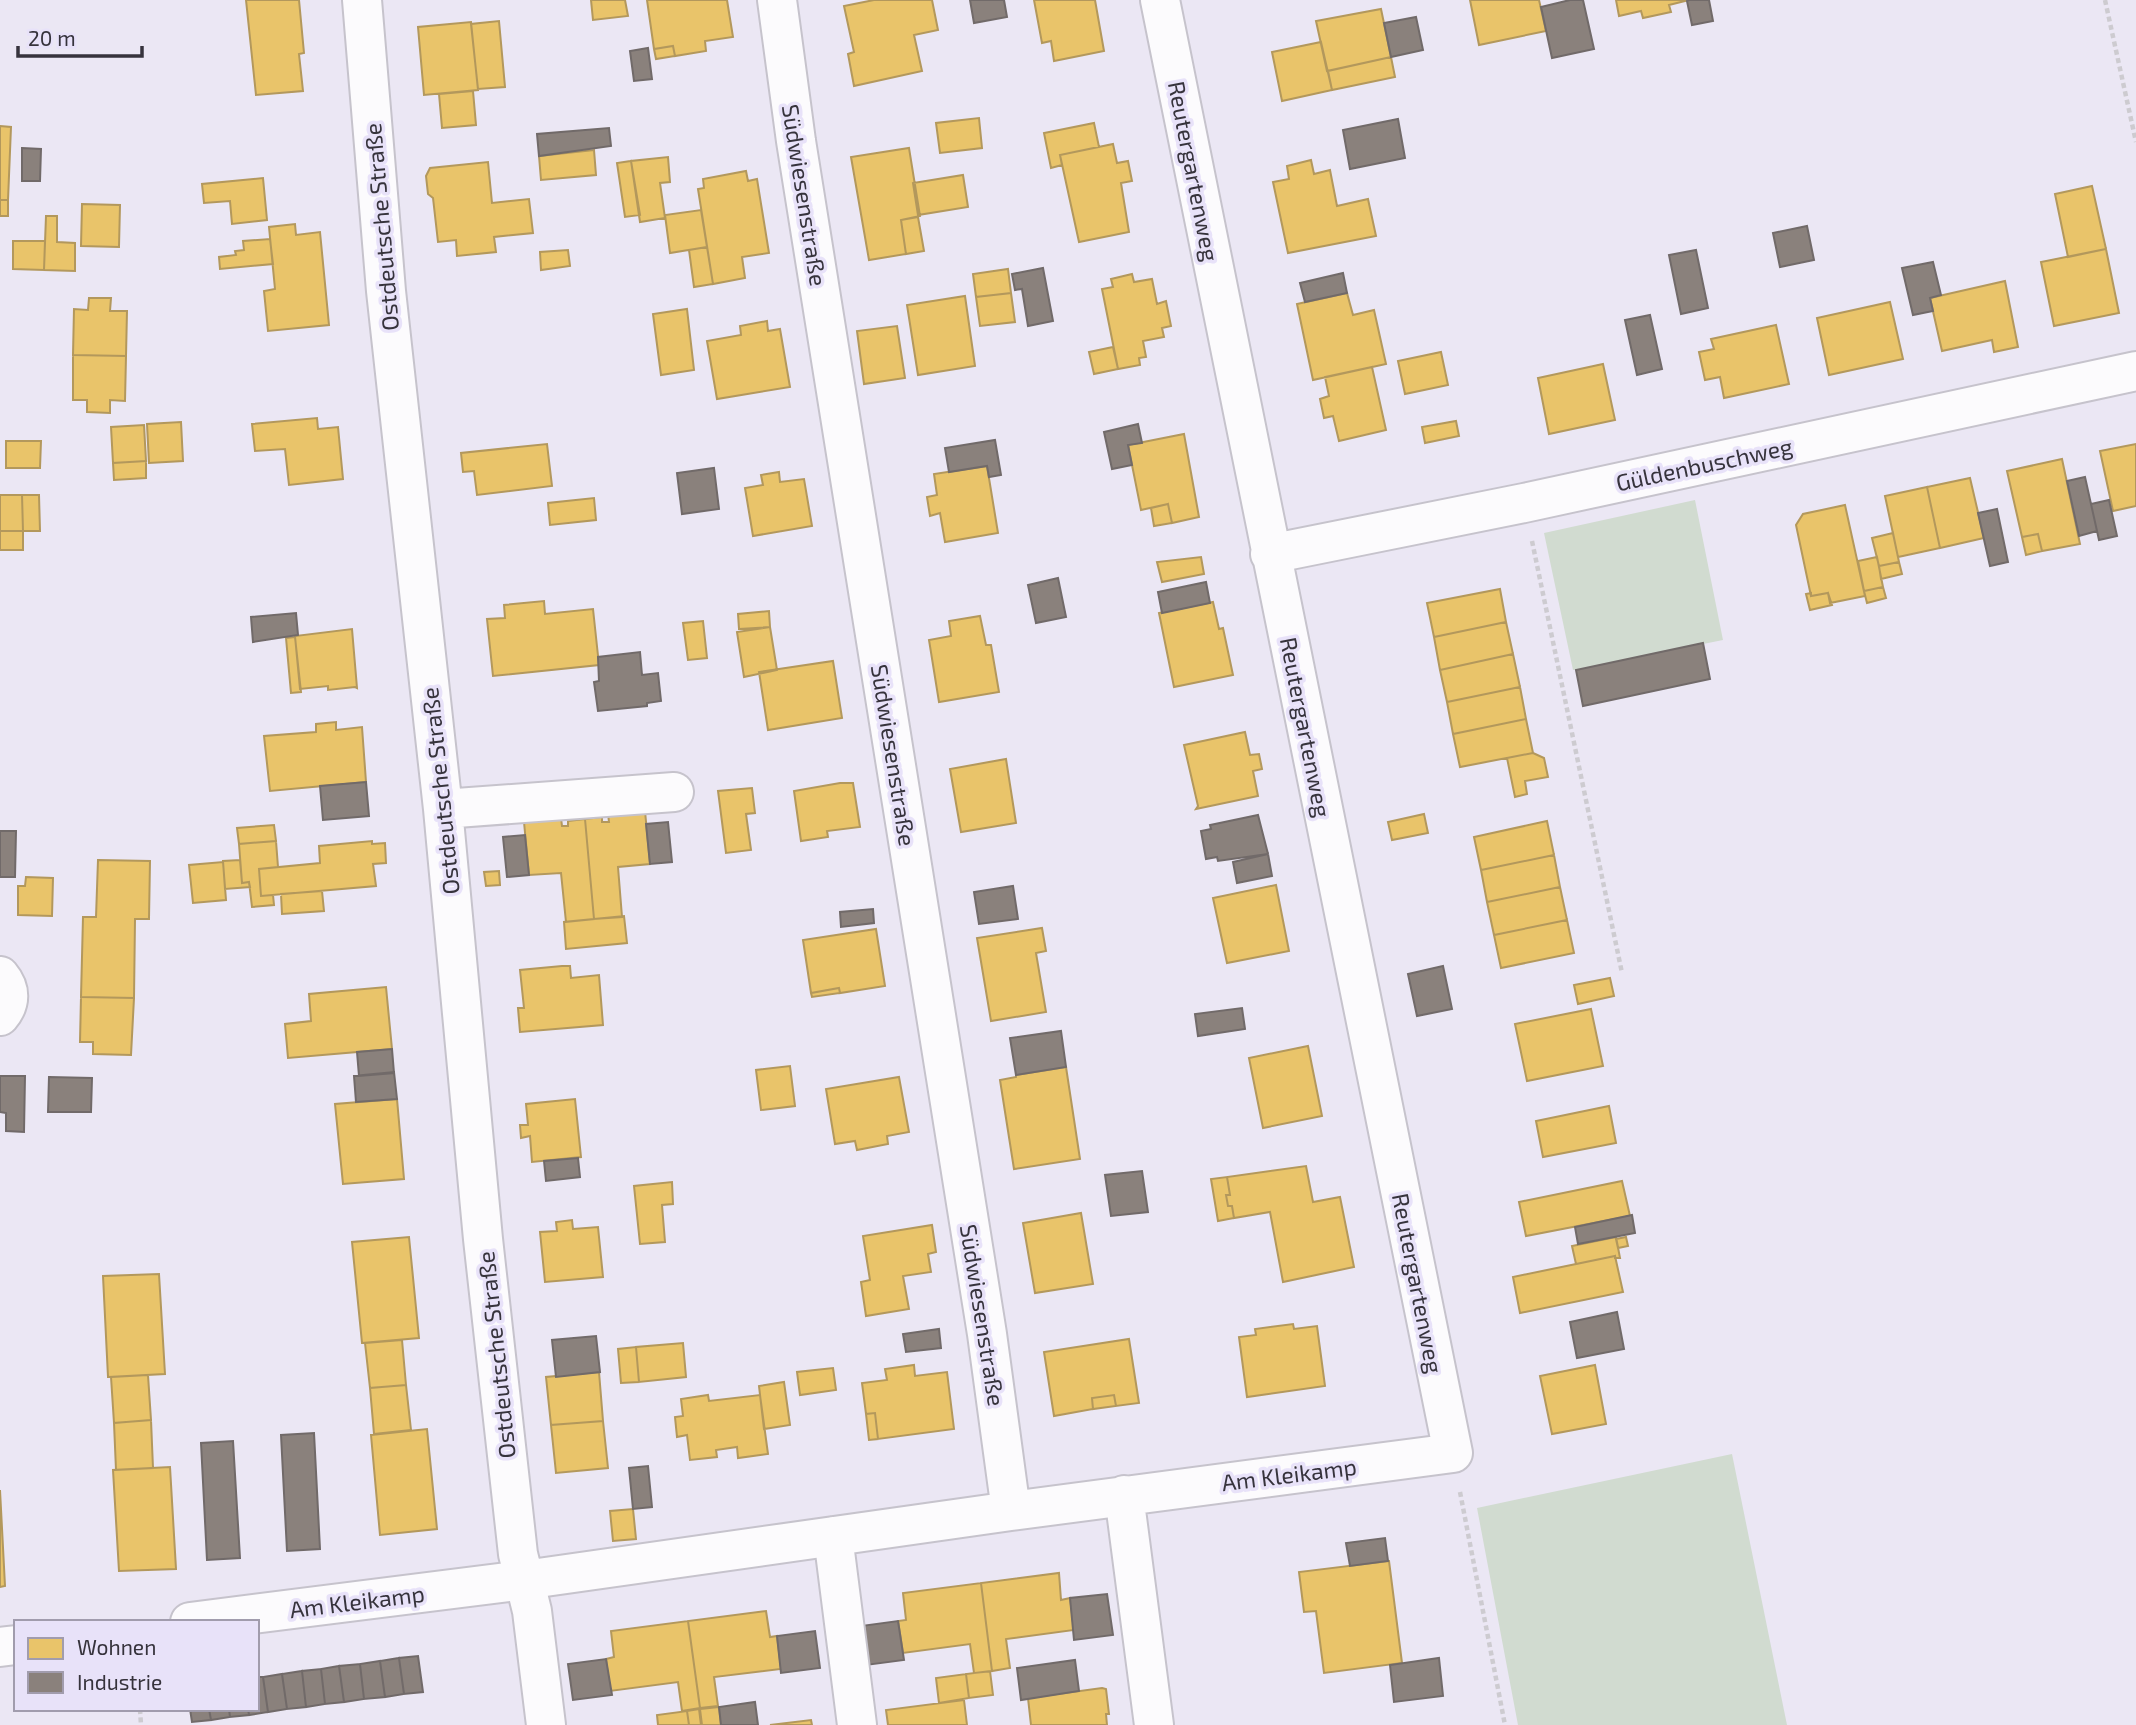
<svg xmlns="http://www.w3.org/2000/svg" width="2136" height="1725" font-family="'Exo 2',sans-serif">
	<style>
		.green { fill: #d1dbd0 }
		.homes { fill: #e9c46a; stroke: #b3985c; stroke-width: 2 }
		.industry { fill: #8a817c; stroke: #716a69; stroke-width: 2 }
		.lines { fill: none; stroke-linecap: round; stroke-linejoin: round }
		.minor-casing { stroke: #c6c3cc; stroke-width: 42 }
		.path { stroke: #cdcbd0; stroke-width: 4.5; stroke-dasharray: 5 3.5; stroke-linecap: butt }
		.minor { stroke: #fcfbfd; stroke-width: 38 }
		.labels { text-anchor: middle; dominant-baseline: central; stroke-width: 7; stroke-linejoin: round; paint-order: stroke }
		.street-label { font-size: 23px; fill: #36333c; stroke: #e8e2f9 }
	</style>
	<rect width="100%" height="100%" fill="#ebe7f4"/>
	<path class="green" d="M1695,500L1723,640L1573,670L1544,533Z
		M1732,1454L1787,1725H1518L1477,1508Z"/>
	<path class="homes" d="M246,0H299L304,53L299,54L303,91L256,95Z
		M591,0H625L628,16L593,20Z
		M647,0H727L733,37L705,41L706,51L675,56L673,46L654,49Z
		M874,0H932L938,30L914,35L922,71L854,86L848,54L854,52L844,6Z
		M1034,0H1095L1104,51L1054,61L1051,41L1042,43Z
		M1470,0H1539L1546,31L1479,45Z
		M1616,0H1689L1669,5L1671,12L1643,18L1641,11L1619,16Z
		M1381,9L1391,57L1327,71L1316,21Z
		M499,21L505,87L478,89L471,24Z
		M471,22L478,90L424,95L418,27Z
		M1321,42L1332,90L1282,101L1272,52Z
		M673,46L675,56L656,59L654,49Z
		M1391,57L1395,77L1332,90L1328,71Z
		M473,91L476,125L442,128L439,94Z
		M979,118L982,148L940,153L936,123Z
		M1094,123L1099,147L1060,155L1062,165L1051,168L1044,133Z
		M0,126L11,127L8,200H0Z
		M1113,144L1117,163L1128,161L1132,181L1121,183L1129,232L1079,242L1060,155Z
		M909,148L920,216L901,220L906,254L869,260L851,157Z
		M594,150L596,175L541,180L539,156Z
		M668,157L670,182L660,183L665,218L640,222L631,161Z
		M1311,160L1314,174L1330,170L1337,206L1368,199L1376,236L1288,253L1273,182L1289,179L1287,166Z
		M631,161L640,215L625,217L617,163Z
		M488,162L492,203L529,199L533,233L494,237L496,252L457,256L456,240L438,242L433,198L428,194L426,176L430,168Z
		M746,171L748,181L757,179L769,253L742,257L745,278L713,284L698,189L704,188L703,179Z
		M963,175L968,207L918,215L913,183Z
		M263,178L267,220L232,224L230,201L204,203L202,184Z
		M2092,186L2106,249L2068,257L2055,194Z
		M0,200H8V216H0Z
		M82,204L120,205L119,247L81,246Z
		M701,210L707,247L670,253L665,215Z
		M46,216H57V242L75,243V271L44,270Z
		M918,217L924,251L906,254L901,220Z
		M295,224L296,235L320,232L329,325L268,331L264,291L275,289L269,227Z
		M270,239L273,264L220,269L219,257L236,255L235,251L244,250L243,241Z
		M13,241H45L44,270L13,269Z
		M707,247L713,284L694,287L689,250Z
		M2106,249L2119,313L2054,326L2041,262Z
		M568,250L570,266L541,270L540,252Z
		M1008,269L1011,293L976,297L973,274Z
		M1132,274L1134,282L1152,279L1157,304L1166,301L1171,326L1162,328L1164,337L1143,341L1146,357L1139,358L1140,365L1118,369L1102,289L1113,287L1111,279Z
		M2005,281L2018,347L1994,352L1992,340L1942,351L1930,298Z
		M1011,293L1015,322L980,326L976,297Z
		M1347,293L1353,315L1374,310L1386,364L1313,380L1297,304Z
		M965,296L975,366L918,375L907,305Z
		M89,298H111L110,311H127L126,356L73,355L74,309L88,310Z
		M1890,302L1903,359L1829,375L1817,318Z
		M687,309L694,370L661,375L653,314Z
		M767,321L768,331L780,329L790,387L717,399L707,341L741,335L740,326Z
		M1776,325L1789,384L1724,398L1720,377L1705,380L1699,352L1714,349L1711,339Z
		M897,326L905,378L864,384L857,331Z
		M1113,347L1118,369L1094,374L1089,352Z
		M1441,352L1448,385L1405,394L1398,361Z
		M73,355L126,356L125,401L110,400V413L87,412V400H73Z
		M1603,364L1615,420L1549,434L1538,378Z
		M1372,367L1386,430L1339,441L1333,416L1324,418L1320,399L1329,396L1325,377Z
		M317,418L318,429L338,427L343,479L289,485L285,449L255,451L252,424Z
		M1456,421L1459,436L1425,443L1422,427Z
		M181,422L183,461L149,463L147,424Z
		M144,425L146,461L113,463L111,427Z
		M1184,434L1199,517L1172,523L1168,504L1141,510L1128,445Z
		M6,441H41L40,468H6Z
		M547,444L552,486L477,495L474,471L463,472L461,453Z
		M2136,444V506L2113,511L2100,451Z
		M2062,459L2080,544L2042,551L2038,534L2022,537L2007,471Z
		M146,461V478L114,480L113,463Z
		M987,466L998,533L945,542L940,513L930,516L927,497L937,495L934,474Z
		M779,472L780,482L804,479L812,526L753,536L745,488L763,485L761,475Z
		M1970,478L1984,538L1940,548L1927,487Z
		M1927,487L1940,548L1898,557L1885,496Z
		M0,495H22L23,531H0Z
		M22,495H39L40,531H23Z
		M594,498L596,520L550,525L548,503Z
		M1168,504L1172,523L1154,526L1151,508Z
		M1845,505L1865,596L1830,603L1828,593L1811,596L1796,525L1803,514Z
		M0,531H23V550H0Z
		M1893,533L1899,562L1879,566L1872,538Z
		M2038,534L2042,551L2026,555L2022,537Z
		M1201,557L1204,574L1162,582L1157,562Z
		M1877,557L1883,587L1864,591L1858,561Z
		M1899,562L1902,574L1881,579L1879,566Z
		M1883,587L1886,598L1867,603L1864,591Z
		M1500,589L1506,622L1434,637L1427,603Z
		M1811,593V596L1828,593L1832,605L1810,610L1806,594Z
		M544,601L545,614L593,609L599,665L493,676L487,619L505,618L504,605Z
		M1213,602L1219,629L1223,628L1233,675L1174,687L1159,613Z
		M769,611L770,627L739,629L738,614Z
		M980,616L986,645H991L999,692L939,702L929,640L951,636L949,621Z
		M703,621L707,658L688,660L683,623Z
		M1506,622L1513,654L1440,670L1434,637Z
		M770,627L777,670L744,677L737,632Z
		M352,629L357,688L355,687L328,690V686L300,689L295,636Z
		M295,637L301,692L291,693L286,638Z
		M1513,654L1520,687L1447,702L1440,670Z
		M833,661L842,718L768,730L759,672Z
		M1520,687L1526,719L1453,734L1447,702Z
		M1526,719L1533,753L1460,767L1453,734Z
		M336,722V730L362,727L366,782L270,791L264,736L316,732V724Z
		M1245,732L1250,755L1259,754L1262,769L1253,771L1258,796L1196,809L1198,806L1184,745Z
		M1533,753L1544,758L1548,777L1525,781L1527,794L1515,797L1507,758Z
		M1006,759L1016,823L961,832L950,769Z
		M840,783H853L860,827L827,831L828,837L801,841L794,791Z
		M752,788L755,813L746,814L751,850L726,853L718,791Z
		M645,811L650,864L618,867L622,917L594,919L585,819L602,817V822H609L608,814Z
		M1424,814L1428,833L1392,840L1388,822Z
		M561,818L562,826H568V821L585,819L594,919L566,922L561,873L529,875L524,822Z
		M1547,821L1554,855L1481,870L1474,837Z
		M274,825L276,841L239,844L237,828Z
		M276,841L278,867L259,869L261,896L273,895L274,905L252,907L249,882L242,883L239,844Z
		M372,841V844L385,843L386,863L373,864L376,886L261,896L259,869L320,863L319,846Z
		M1554,855L1560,887L1487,902L1481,870Z
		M98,860L150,861L149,919H135L134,998L81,997L83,917H96Z
		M240,860L242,883L249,882L250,887L225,889L223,861Z
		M223,862L226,900L193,903L189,865Z
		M499,871L500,885L486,886L484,872Z
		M26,877L53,878L52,916L18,915V886H25Z
		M1276,885L1289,951L1227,963L1213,898Z
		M1560,887L1567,920L1494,935L1487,902Z
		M322,891L324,911L282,914L281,894Z
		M624,916L627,943L566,949L564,922Z
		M1567,920L1574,953L1501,968L1494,935Z
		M1042,928L1046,951L1036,953L1046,1012L991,1021L977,938Z
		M876,929L885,986L840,993L839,988L811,993L803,940Z
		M562,966H570L571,978L599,975L603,1025L520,1032L518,1008H524L520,970Z
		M1610,978L1614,996L1578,1004L1574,985Z
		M386,987L392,1049L288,1058L285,1024L311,1021L309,994Z
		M839,988L840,993L812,997L811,993Z
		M81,997L134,998L131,1055L93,1054V1042H80Z
		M1591,1009L1603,1066L1527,1081L1515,1024Z
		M1308,1046L1322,1116L1263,1128L1249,1058Z
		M790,1066L795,1106L761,1110L756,1070Z
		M1066,1067L1080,1159L1014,1169L1000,1080L1016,1077V1075Z
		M899,1077L909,1132L887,1136L888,1144L857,1150L855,1141L835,1144L826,1089Z
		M397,1099L404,1179L343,1184L335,1104Z
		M575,1099L581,1157L532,1162L530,1136L521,1138L520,1125H528L526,1104Z
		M1609,1106L1616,1143L1543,1157L1536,1121Z
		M1306,1166L1313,1202L1340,1197L1354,1267L1283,1282L1270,1212L1234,1218L1232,1206H1228L1226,1195H1230L1227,1177Z
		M1227,1177L1230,1195H1226L1228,1206H1232L1234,1218L1218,1221L1211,1179Z
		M1622,1181L1630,1216L1526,1236L1519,1202Z
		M672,1182L673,1204L662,1205L665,1242L640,1244L634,1186Z
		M1081,1213L1093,1284L1035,1293L1023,1223Z
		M572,1220L573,1229L598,1227L603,1277L545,1282L540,1232L557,1231L556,1222Z
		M932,1225L936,1252L928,1254L931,1272L903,1276L909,1309L866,1316L861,1282L870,1280L863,1236Z
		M409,1237L419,1338L362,1343L352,1242Z
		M1616,1237L1620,1258H1615V1256L1576,1264L1572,1246Z
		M1626,1237L1628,1246L1618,1248L1616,1239Z
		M1615,1256L1623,1292L1520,1313L1513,1277Z
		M159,1274L165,1374L108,1377L103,1276Z
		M1293,1324L1294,1329L1317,1326L1325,1386L1247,1397L1239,1337L1256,1335L1255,1329Z
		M1129,1339L1139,1403L1116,1406L1114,1395L1092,1398L1093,1409L1054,1416L1044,1352Z
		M402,1340L406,1385L370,1388L365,1343Z
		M683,1343L686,1377L639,1382L636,1347Z
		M636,1347L639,1382L621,1383L618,1349Z
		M914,1365L915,1376L947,1372L954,1429L878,1439L875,1413L866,1414L862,1383L887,1380L885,1369Z
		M1595,1365L1606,1424L1552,1434L1540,1376Z
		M833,1368L836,1390L800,1395L797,1372Z
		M599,1372L603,1421L551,1425L546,1377Z
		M148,1375L151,1420L114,1423L111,1377Z
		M784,1382L790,1425L764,1429L759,1386Z
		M406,1385L411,1430L374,1434L370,1388Z
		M708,1395L709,1401L760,1395L768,1454L738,1458L737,1447L716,1450L717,1457L690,1460L687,1435L677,1437L675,1417L683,1416L681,1399Z
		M1114,1395L1116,1406L1093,1409L1092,1398Z
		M875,1413L878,1439L869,1440L866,1414Z
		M151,1420L153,1468L116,1470L114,1423Z
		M603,1421L608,1468L556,1473L551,1425Z
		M427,1429L437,1529L380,1535L371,1435Z
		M170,1467L176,1569L119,1571L113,1470Z
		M0,1490L5,1586L0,1587Z
		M633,1509L636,1539L613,1541L610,1511Z
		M1389,1561L1402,1663L1324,1673L1316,1611L1304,1612L1299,1572Z
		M1059,1573L1061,1600L1070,1598L1074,1630L1006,1639L1010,1668L992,1671L981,1583Z
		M981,1583L992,1671L974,1673L970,1644L903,1653L898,1621L906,1620L903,1593Z
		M766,1611L770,1637L777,1636L781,1669L714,1677L718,1706L700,1708L688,1621Z
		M688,1621L700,1708L682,1711L678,1682L610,1691L606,1659L614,1657L611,1631Z
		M990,1671L993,1695L969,1698L966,1674Z
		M966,1674L969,1698L939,1703L936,1678Z
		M1102,1688L1106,1689L1109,1714H1106L1107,1725H1031L1028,1698Z
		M964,1700L967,1725H888L886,1710Z
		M719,1707L721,1725H702L700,1709Z
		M699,1709L701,1725H689L687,1711Z
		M687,1711L689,1725H658L657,1715Z
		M811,1720L812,1725H770Z"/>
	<path class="industry" d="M970,0H1004L1007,17L974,23Z
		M1570,0H1583L1594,49L1552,58L1541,7Z
		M1689,0H1709L1713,21L1692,25L1687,1Z
		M1416,17L1423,50L1391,57L1384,23Z
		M648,48L652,79L634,81L630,51Z
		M1398,119L1405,158L1350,169L1343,130Z
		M609,128L611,146L539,156L537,134Z
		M22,148L41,149L40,181H22Z
		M1807,226L1814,260L1780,267L1773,233Z
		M1696,250L1708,308L1681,314L1669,255Z
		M1933,262L1941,295L1930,298L1933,311L1913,315L1902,268Z
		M1043,268L1053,321L1028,326L1022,289L1015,290L1012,274Z
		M1343,273L1347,293L1305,302L1300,283Z
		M1650,315L1662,369L1637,375L1625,320Z
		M1138,424L1142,443L1128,445L1132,465L1112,469L1104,432Z
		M995,440L1001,475L989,477L987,466L949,472L945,448Z
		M714,468L719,509L682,514L677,473Z
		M2085,477L2097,531L2079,536L2067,481Z
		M2109,500L2117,536L2099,540L2091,504Z
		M1997,509L2008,562L1990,566L1978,513Z
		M1058,578L1066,617L1036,623L1028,585Z
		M1206,582L1210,603L1162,613L1158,592Z
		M296,613L298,635L253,642L251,617Z
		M1703,643L1710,679L1583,706L1576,670Z
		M640,652L642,675L658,673L661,701L647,703V706L598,711L594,682L599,681L598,657Z
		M366,782L369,816L323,820L320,786Z
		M1258,815L1268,854L1218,861L1217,857L1206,859L1201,831L1211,829L1210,825Z
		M668,822L672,862L650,864L646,824Z
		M0,831H16L15,877H0Z
		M525,835L529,875L507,877L503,837Z
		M1268,854L1272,876L1237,883L1233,862Z
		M1013,886L1018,919L979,924L974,892Z
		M873,909L874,923L841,927L840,912Z
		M1443,966L1452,1009L1417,1016L1408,974Z
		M1242,1008L1245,1029L1198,1036L1195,1014Z
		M1061,1031L1066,1067L1016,1075L1010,1038Z
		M392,1049L394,1073L359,1076L357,1052Z
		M394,1072L397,1099L356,1102L354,1076Z
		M0,1076H25L24,1132L6,1131V1113L0,1112Z
		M49,1077L92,1078L91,1112H48Z
		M578,1158L580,1177L546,1181L544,1161Z
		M1142,1171L1148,1212L1111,1216L1105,1175Z
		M1632,1215L1635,1233L1578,1244L1575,1227Z
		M1617,1312L1624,1349L1577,1358L1570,1322Z
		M939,1329L941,1348L906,1352L903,1334Z
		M596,1336L600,1372L556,1377L552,1340Z
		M314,1433L320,1549L287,1551L281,1435Z
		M233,1441L240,1558L207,1560L201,1443Z
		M648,1466L652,1507L633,1509L629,1468Z
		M1385,1538L1388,1561L1350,1566L1346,1543Z
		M1107,1594L1113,1635L1074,1640L1070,1598Z
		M898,1621L904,1660L866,1665L861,1626Z
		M815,1631L820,1668L781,1673L777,1636Z
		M418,1656L423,1692L404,1694L399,1658Z
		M399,1658L404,1694L385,1697L380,1661Z
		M1439,1658L1443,1696L1394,1702L1390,1665Z
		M606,1659L612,1695L573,1700L568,1664Z
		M1075,1660L1079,1691L1021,1700L1017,1668Z
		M380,1661L385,1697L364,1699L360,1664Z
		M360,1664L364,1699L344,1702L339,1666Z
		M339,1666L344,1702L325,1704L321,1669Z
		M321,1669L325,1704L306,1707L302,1671Z
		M302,1671L306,1707L287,1709L282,1674Z
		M282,1674L287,1709L268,1712L263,1677Z
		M257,1677H263L268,1712L249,1715L248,1709H257Z
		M755,1702L758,1725H721L719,1707Z
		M190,1709H209L211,1720L192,1722Z
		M209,1709H229L230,1717L211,1720Z
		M229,1709H248L249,1715L230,1717Z"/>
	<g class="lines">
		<defs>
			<path id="minor" d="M362,0L386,291L443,809L483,1239L518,1554L532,1611L546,1725
				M777,0L796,141L987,1334L1011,1511
				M1270,554L1524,503L2136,371
				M443,809L674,792
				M0,976C11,989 11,1003 0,1016
				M1124,1495L1154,1725
				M833,1536L857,1725
				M190,1622L524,1580L1011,1511L1453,1453L1160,0
				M0,1647L16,1645"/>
		</defs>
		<use href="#minor" class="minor-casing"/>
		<path class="path" d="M2105,0L2136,142
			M1532,541L1622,973
			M1460,1492L1505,1725
			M140,1709L141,1725"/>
		<use href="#minor" class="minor"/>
	</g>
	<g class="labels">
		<g class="street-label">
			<text transform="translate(1194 171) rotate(79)">Reutergartenweg</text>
			<text transform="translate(805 195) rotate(81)">Südwiesenstraße</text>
			<text transform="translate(381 227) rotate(-95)">Ostdeutsche Straße</text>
			<text transform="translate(1704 464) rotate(-12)">Güldenbuschweg</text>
			<text transform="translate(1306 727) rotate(79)">Reutergartenweg</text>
			<text transform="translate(894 755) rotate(81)">Südwiesenstraße</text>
			<text transform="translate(440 791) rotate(-96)">Ostdeutsche Straße</text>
			<text transform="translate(1418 1283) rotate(79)">Reutergartenweg</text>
			<text transform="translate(983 1315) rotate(81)">Südwiesenstraße</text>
			<text transform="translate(496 1355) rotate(-96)">Ostdeutsche Straße</text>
			<text transform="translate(1289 1474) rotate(-7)">Am Kleikamp</text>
			<text transform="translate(357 1601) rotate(-7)">Am Kleikamp</text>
		</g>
	</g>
	<rect x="14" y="1620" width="245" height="91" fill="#e8e2f9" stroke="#a19cad" stroke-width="2"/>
	<rect x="28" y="1638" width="35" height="21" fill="#e9c46a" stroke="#a19cad" stroke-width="2"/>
	<text x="77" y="1655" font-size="21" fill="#36333c">Wohnen</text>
	<rect x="28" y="1672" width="35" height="21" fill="#8a817c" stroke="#a19cad" stroke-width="2"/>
	<text x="77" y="1690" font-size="21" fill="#36333c">Industrie</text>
	<path d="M18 46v10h124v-10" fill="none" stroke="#36333c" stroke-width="3.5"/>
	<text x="28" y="46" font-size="21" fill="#36333c" stroke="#e8e2f9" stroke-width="5" paint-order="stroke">20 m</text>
</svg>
